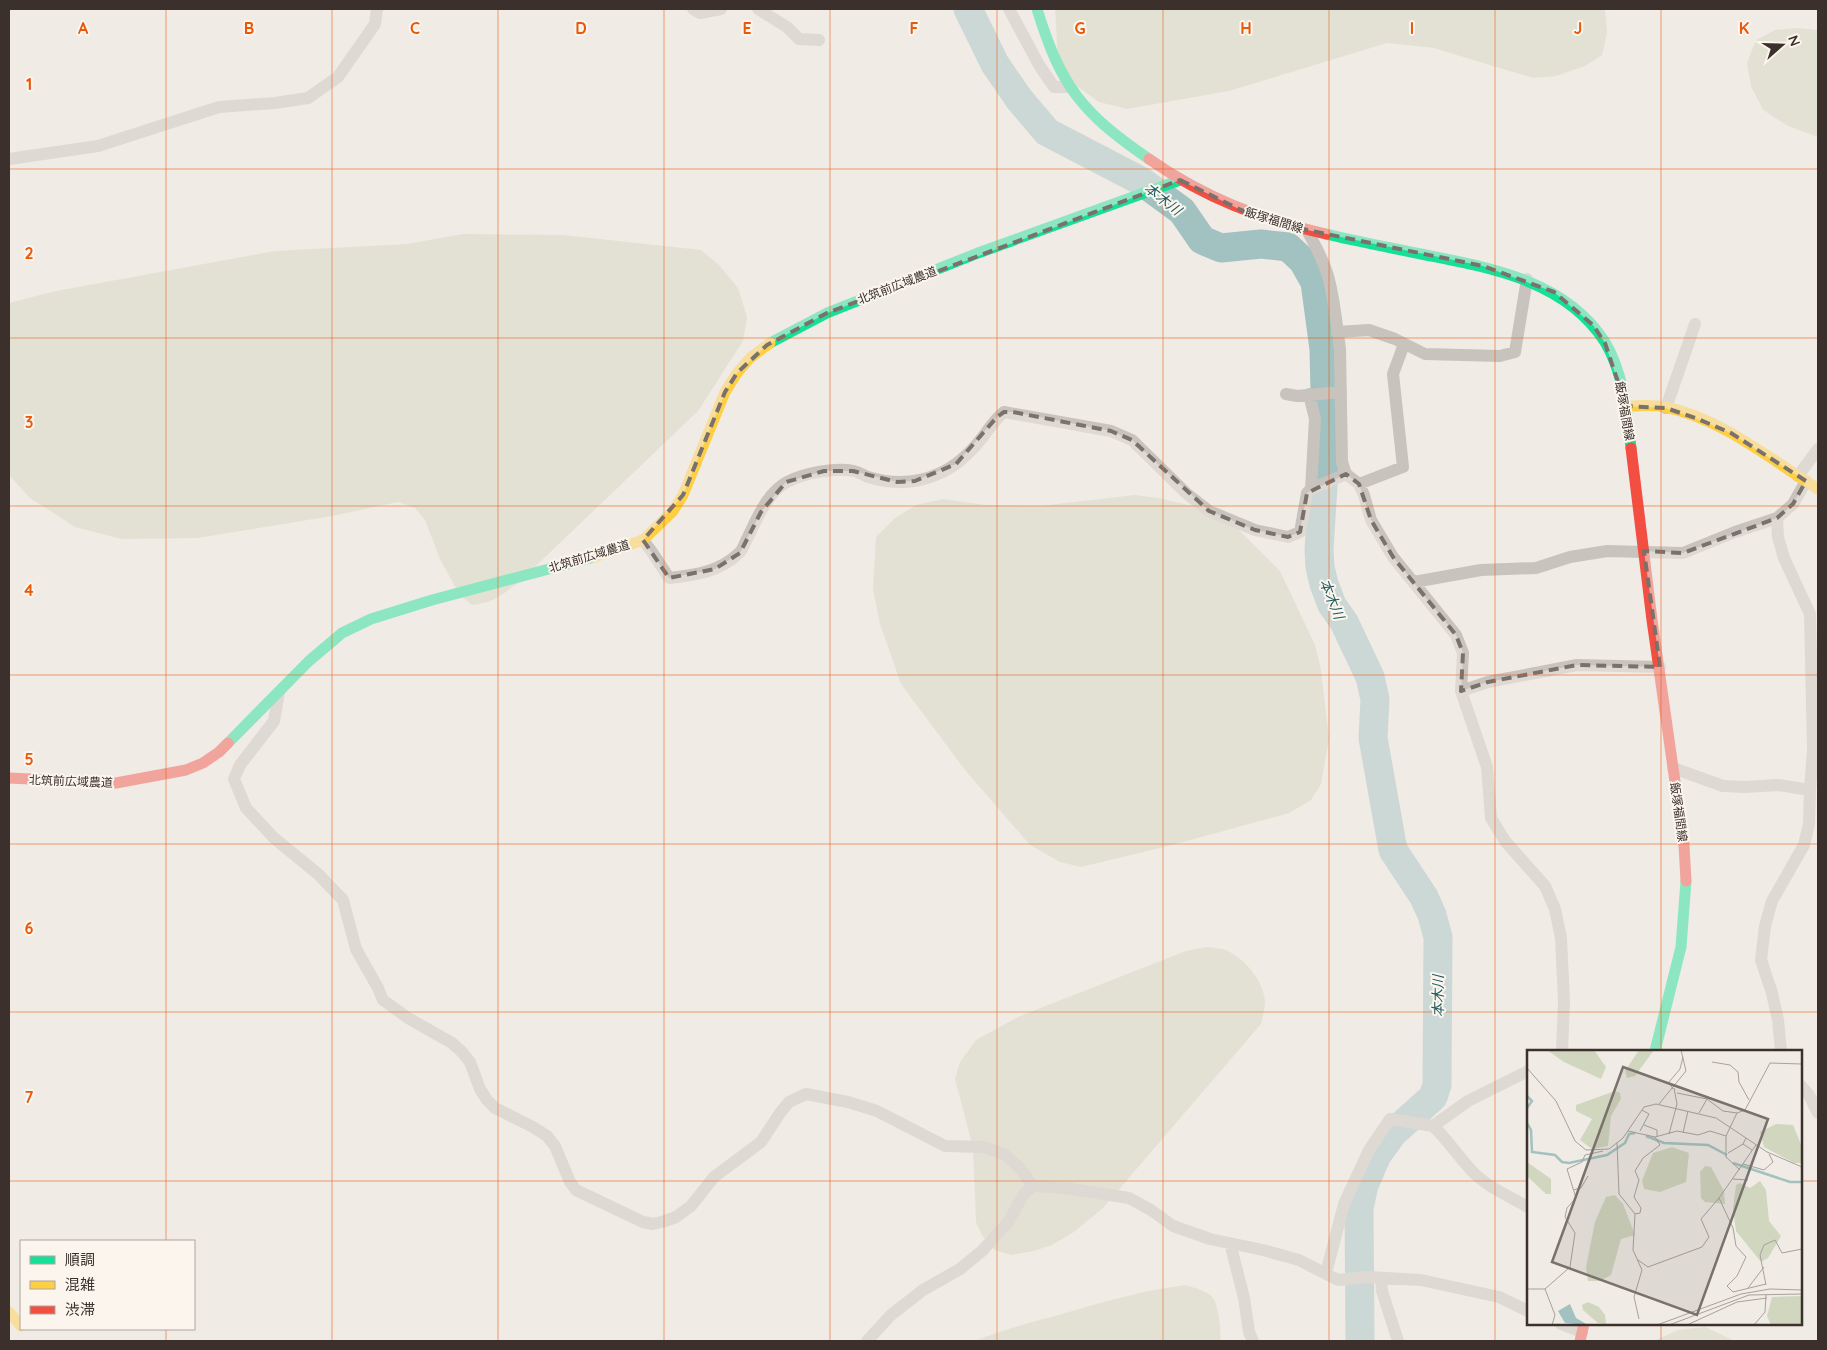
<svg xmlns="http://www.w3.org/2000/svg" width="1827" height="1350" font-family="Quicksand,'Noto Sans JP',sans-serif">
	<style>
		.green { fill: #d1d6bf }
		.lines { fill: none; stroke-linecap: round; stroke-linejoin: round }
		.river { stroke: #a1c2c1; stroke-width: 29 }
		.street { stroke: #c9c3be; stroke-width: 12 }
		.fast { stroke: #16e098; stroke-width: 11 }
		.slow { stroke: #ffcf43; stroke-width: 11 }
		.jam { stroke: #f24e42; stroke-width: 11 }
		.marked { fill: none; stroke: #7a716c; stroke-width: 4; stroke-dasharray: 10 6; stroke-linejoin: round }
		.grid { fill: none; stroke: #e8590c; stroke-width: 1; stroke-opacity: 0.55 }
		.labels { text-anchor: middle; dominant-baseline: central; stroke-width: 4; stroke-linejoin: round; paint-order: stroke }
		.street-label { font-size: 12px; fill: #3b302b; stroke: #fbf5ee }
		.water-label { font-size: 14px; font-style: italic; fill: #1f5a5e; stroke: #fbf5ee }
		.inset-river { fill: none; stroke: #a1c2c1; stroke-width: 2.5 }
		.inset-road { fill: none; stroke: #a8a09b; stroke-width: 1 }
		.view { fill: #7a716c; fill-opacity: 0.15; stroke: #7a716c; stroke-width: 2.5 }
		.inset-edge { fill: none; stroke: #3b302b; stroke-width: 2.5 }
		.grid-label { font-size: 16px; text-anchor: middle; font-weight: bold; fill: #e8590c; stroke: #fbf5ee; stroke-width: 4; stroke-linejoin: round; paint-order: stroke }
	</style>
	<rect width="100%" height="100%" fill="#f0ebe5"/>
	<path class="green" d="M1055,9H1605L1607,33L1602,55L1585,66L1556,76L1533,78L1434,48L1387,43L1229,91L1127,109L1099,102L1067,79L1058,58Z
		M1798,28L1818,30V137L1788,126L1763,110L1751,86L1747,63L1756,40L1775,30Z
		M463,234L563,235L701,250L719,265L738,288L747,317L743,341L698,411L518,583C501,595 494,603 472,605L459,594L440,559L425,520L415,508L398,502L332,516L197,538L121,539L75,527L30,498L9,475V303L56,291L275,251L407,244Z
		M1135,495L1158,498L1202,508L1239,530L1280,571L1315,645L1321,670L1329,739L1321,784L1311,800L1289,813L1168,846L1081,867L1060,862L1030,845L965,770L901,684L880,624L873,589L876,537L895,518L916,505L943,499L985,505L1040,506Z
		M1207,947C1213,948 1221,948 1226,950C1245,959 1263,980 1265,1001C1265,1008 1263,1017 1261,1024L1103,1208L1074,1232L1052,1245L1034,1251L1011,1255L995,1250L982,1235L976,1222L973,1148L955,1079L960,1062L976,1040L1020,1016L1186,951Z
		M1186,1285C1194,1288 1206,1290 1212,1297C1220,1306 1220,1330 1221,1341H974C1002,1330 1032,1322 1062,1314C1103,1302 1144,1290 1186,1285Z
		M1705,1327L1735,1341H1654L1678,1330Z"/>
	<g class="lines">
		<path class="river" d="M968,9L995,64L1019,99L1047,132L1141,181L1182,211L1202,240L1221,248L1261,244L1288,247L1303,261L1315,282L1324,349L1326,438L1319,550L1320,567L1324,584L1332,605L1344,622L1370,677L1375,699L1373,738L1393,850L1424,897L1432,915L1438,937L1437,1085L1433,1097L1393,1133L1377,1155L1364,1185L1359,1208L1360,1341"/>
		<path class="street" d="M693,9L700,13L721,9
			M758,9L787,27L799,39L819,40
			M1009,9L1039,65L1054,87H1069
			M9,159L98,146L219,107L275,103L308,98L338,77L375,24L377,9
			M1307,230C1316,247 1326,265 1330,284C1335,305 1337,328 1340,349L1342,462L1346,474L1359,484L1364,495L1371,520L1393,557L1456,635L1463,653L1461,691L1487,767L1491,818L1505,841L1545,886L1555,909L1561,938L1564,1001L1562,1051
			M1337,332L1369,330L1395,339L1425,354L1500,356L1515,352L1527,279
			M1286,394L1297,396L1341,392
			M1309,394L1315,419L1311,489
			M1666,408L1695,324
			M1798,476L1818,449
			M1359,484L1403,467L1393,374L1404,344
			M1777,518L1778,537L1784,558L1810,614L1813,749L1810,790
			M643,540L652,552L669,578C694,575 720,572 739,553C743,550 745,542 748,537C757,518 768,492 787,482C804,473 836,467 854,471C859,472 863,475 868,477C891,484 916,484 938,474C955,467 971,452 982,438C989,429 994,420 1004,412L1111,431L1132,440L1187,494L1209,511L1255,530L1288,537L1300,532L1307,493L1311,489L1346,474
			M1414,582L1481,570L1536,568L1570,557L1607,551L1683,553L1735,532L1777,518L1793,504L1806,481
			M1461,691L1488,682L1577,665L1660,667
			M279,692L274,721L240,765L234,779L246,808L274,838L318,874L343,900L356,949L378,988L383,1000L408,1018L452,1043L462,1052L470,1062L480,1089L487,1100L495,1108L533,1127L547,1136L555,1146L570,1182L576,1190L643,1222L653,1224L665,1221L676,1217L691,1206L714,1177L761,1142L780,1113L789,1102L806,1094L848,1102L877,1111L945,1146L984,1147L1004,1154L1020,1168L1033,1186
			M1673,768L1723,786L1745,787L1778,785L1810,790L1809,824L1804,845L1772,901L1765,926L1761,960L1772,993L1778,1020L1781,1051
			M1801,1086L1809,1095L1818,1113
			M1433,1126C1447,1139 1458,1156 1472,1171C1487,1187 1509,1196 1528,1207
			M1230,1243L1244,1298L1249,1332L1253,1341
			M1326,1273L1344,1204L1369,1150L1390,1119L1433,1126L1468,1101L1528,1071
			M1381,1278L1382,1291L1398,1341
			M1561,1324L1582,1332
			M867,1341L891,1315L923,1290L960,1269L982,1251L1009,1221L1023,1195L1033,1186L1065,1188L1129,1198L1151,1210L1173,1226L1210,1239L1263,1250L1299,1260L1338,1280L1368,1277L1421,1280L1499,1297L1528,1311"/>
		<path class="fast" d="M1037,9C1061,87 1082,113 1149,159
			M1326,234C1359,242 1393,248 1426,255C1492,268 1566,281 1605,342C1624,374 1627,413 1631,448
			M770,343L827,313L978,253L1180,180
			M228,743L309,661L342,633L371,619L432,600L594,557
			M1655,1051L1681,947L1686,881"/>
		<path class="slow" d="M1626,406C1639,406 1652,404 1665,407C1721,418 1770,459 1818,489
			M594,557L643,540L673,511L683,495L725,392L737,373L750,358L770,343
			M9,1312L21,1326"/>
		<path class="jam" d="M1149,159C1205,198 1260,219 1326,234
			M1631,448L1652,620L1684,845L1686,881
			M9,778L116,783L186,770L203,763L219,752L228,743
			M1580,1341L1584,1324"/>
	</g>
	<path d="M0 0H1827V1350H0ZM1180,180L1241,210L1307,230L1483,266L1554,292L1593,325L1605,343L1626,406L1666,408L1698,419L1731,433L1806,481L1793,504L1777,518L1683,553L1644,551L1660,667L1577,665L1488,682L1461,691L1463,653L1456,635L1393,557L1371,520L1359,484L1346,474L1307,493L1300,532L1288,537L1255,530L1209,511L1132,440L1111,431L1013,412H1004L997,417L956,464L915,481L897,482L853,471H824L786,482L761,512L740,553L715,569L669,578L643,540L683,495L725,392L737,373L767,345L827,313Z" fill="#f0ebe5" fill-opacity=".55" fill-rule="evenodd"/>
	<path class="marked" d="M1180,180L1241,210L1307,230L1483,266L1554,292L1593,325L1605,343L1626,406L1666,408L1698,419L1731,433L1806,481L1793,504L1777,518L1683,553L1644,551L1660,667L1577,665L1488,682L1461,691L1463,653L1456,635L1393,557L1371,520L1359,484L1346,474L1307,493L1300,532L1288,537L1255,530L1209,511L1132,440L1111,431L1013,412H1004L997,417L956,464L915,481L897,482L853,471H824L786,482L761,512L740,553L715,569L669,578L643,540L683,495L725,392L737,373L767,345L827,313Z"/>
	<path class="grid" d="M166,9V1241M332,9V1341M498,9V1341M664,9V1341M830,9V1341M997,9V1341M1163,9V1341M1329,9V1341M1495,9V1341M1661,9V1051M9,169H1818M9,338H1818M9,506H1818M9,675H1818M9,844H1818M9,1012H1818M9,1181H1528M1801,1181H1818M1661,1324V1341M166,1329V1341"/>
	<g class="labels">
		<g class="street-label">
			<text transform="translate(1274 220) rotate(17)">飯塚福間線</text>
			<text transform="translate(897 285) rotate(-21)">北筑前広域農道</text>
			<text transform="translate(1625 411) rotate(80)">飯塚福間線</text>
			<text transform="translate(589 556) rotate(-17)">北筑前広域農道</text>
			<text transform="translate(71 781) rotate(2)">北筑前広域農道</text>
			<text transform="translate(1679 812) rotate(82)">飯塚福間線</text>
		</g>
		<g class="water-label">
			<text transform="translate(1163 199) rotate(38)">本木川</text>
			<text transform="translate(1332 599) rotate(68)">本木川</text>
			<text transform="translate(1438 996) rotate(-90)">本木川</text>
		</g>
	</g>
	<g transform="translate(1527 1050)">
		<rect width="275" height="275" fill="#f0ebe5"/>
		<path d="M67,0L79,17L74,29L37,12L20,0ZM112,0H127L108,26L100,28L98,21ZM88,41L93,43L94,49L84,66L81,96L65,99L53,90L65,69L49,61V55ZM249,74L266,75L275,97V113H267L237,97L233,82ZM145,97L162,103L159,132L133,142L117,139L115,131L126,103ZM0,112L24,129V144H19L0,126ZM178,116L184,117L197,141L198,154L178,152L174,148L173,122ZM233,131L239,140L242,171L254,186L241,208L234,212L209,181L206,158L209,135L213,133L223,138ZM88,145L96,154L108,185L94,189L84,225L73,231H61L59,217L68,172L79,147ZM275,246V275H244L240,266L245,247ZM61,252L72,257L78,265L79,274L71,273L56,260L55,255Z" fill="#d1d6bf"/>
		<path d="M43,254L49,268L61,275L38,273L31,261Z" fill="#a1c2c1"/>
		<path class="inset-river" d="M0,46L5,51L0,58M0,73L4,80L5,102L28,105L35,112L42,113L80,105L98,93L102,84L108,83M119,86L137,93L181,95L200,105M206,113L263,132H275"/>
		<path class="inset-road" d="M185,12L203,15L211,22L212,32L222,50M0,18L29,51L48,91L59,100L82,99L96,88L117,57L129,54L189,68L240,102L275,117M146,39L142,32L153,19L156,7M150,43L180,49M132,54L159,21L154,0M172,63L180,49L196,61L210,63L218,60L243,13L275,14M117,75L130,80V86M101,81L128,87L150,81L171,85L183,81L199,86L210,63M113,81L122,64L115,60M156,83L161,61M142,84L150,54L147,38M199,86V107L213,120M219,88L216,94L225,100M90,93L92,144L108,164L106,200L115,220L107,247L112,269M229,95L192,148L206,178L209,196L219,207L210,226L200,236L206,242L239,234M201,103L216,94M216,114L237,120L246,112L242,104M206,129L221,130M46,140L54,138L61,126M108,164L113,163L114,158L107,147L112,130L108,121L116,108L133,95L128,87M111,210L121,217L175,197L182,187L174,169L192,148M239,235L233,205L237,195L248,190L255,203L275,199M221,238L237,217M0,239H18L43,217L48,183L38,167L40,158L49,148L40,119L55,112L58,105L76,101M18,239L28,265L25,275M130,275L214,244L243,239L275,240M142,275L222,245L275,244M160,275L210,252L240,248M227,275L238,262L239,245"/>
		<path class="view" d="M96,17L241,69L170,265L25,212Z"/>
		<rect width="275" height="275" class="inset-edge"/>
	</g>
	<g class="grid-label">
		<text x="83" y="34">A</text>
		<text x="249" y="34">B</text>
		<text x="415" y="34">C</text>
		<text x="581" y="34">D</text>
		<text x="747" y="34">E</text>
		<text x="914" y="34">F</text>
		<text x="1080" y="34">G</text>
		<text x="1246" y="34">H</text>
		<text x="1412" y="34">I</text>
		<text x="1578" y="34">J</text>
		<text x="1744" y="34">K</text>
		<text x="29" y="90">1</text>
		<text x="29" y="259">2</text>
		<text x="29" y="428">3</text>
		<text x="29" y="596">4</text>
		<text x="29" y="765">5</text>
		<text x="29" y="934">6</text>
		<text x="29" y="1103">7</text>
	</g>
	<rect width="1827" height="1350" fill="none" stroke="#3b302b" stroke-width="20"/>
	<rect x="20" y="1240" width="175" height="90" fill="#fbf5ee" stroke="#aea6a0"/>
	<rect x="30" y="1256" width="25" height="8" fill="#16e098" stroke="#aea6a0"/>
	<text x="65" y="1265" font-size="15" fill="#3b302b">順調</text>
	<rect x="30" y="1281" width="25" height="8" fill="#ffcf43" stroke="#aea6a0"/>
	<text x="65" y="1290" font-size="15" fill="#3b302b">混雑</text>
	<rect x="30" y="1306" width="25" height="8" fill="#f24e42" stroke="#aea6a0"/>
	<text x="65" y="1315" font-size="15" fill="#3b302b">渋滞</text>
	<g transform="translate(1782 45) rotate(70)" stroke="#fbf5ee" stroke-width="4" paint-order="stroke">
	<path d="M0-4L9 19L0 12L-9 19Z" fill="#3b302b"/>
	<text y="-8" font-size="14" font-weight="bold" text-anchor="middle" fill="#3b302b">N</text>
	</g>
</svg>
